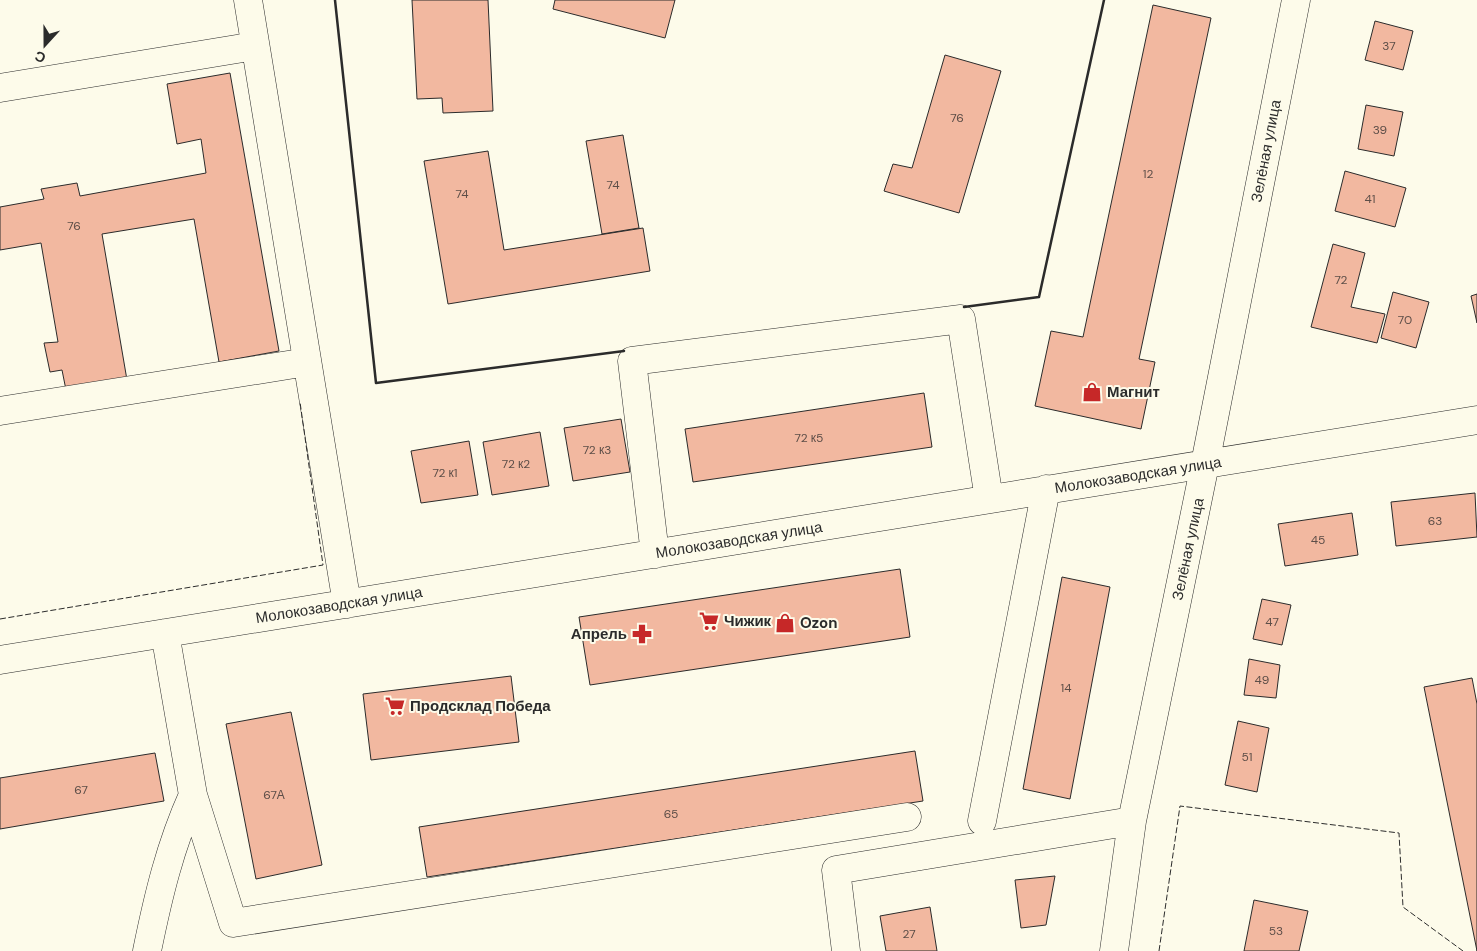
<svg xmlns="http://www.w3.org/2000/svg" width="1477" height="951" font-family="'DM Sans',sans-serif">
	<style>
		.building { fill: #f2b8a0; stroke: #2b2b2b }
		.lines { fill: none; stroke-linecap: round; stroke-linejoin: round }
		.minor-casing { stroke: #2b2b2b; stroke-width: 29 }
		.minor { stroke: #fdfbea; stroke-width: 28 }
		.fence { stroke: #2b2b2b; stroke-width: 1; stroke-dasharray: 6 2.5; stroke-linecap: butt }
		.wall { stroke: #2b2b2b; stroke-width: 2.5 }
		.labels { text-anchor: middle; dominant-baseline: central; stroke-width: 4; stroke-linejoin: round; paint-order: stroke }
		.number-label { font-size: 12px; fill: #5d4e48 }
		.street-label { font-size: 15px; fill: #2b2b2b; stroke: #fdfbea }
		.poi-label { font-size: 15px; font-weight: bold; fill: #2b2b2b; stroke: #fdfbea; text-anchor: start }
	</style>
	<rect width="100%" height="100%" fill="#fdfbea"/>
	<path class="building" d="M412,0H488L493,111L443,113L442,98L417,99Z
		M555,0H675L665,38L553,9Z
		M1153,5L1211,18L1139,359L1155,362L1141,429L1035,406L1051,331L1083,337Z
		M1375,21L1413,31L1403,70L1365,60Z
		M945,55L1001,71L959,213L884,191L893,164L912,168Z
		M230,73L279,351L219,362L194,219L102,234L127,380L66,390L62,370L50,372L44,343L58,342L41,243L0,250V207L44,199L41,189L77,183L80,196L206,173L201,139L177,144L167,84Z
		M1366,105L1403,112L1394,156L1358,149Z
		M623,135L639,228L602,234L586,141Z
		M488,151L504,250L643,228L650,271L448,304L424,161Z
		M1345,171L1406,188L1395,227L1335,211Z
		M1333,244L1365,253L1351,307L1385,314L1377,343L1311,327Z
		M1393,292L1429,302L1416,348L1381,338Z
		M1477,294V323L1471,296Z
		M924,393L932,447L693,482L685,429Z
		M621,419L630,472L573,481L564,428Z
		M540,432L549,486L492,495L483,442Z
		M469,441L478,495L421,503L411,451Z
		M1475,493L1477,537L1396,546L1391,502Z
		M1352,513L1358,555L1285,566L1278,524Z
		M900,569L910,637L590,685L579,617Z
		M1062,577L1110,587L1070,799L1023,789Z
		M1262,599L1291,605L1282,645L1253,639Z
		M1249,659L1280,665L1276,698L1244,695Z
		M511,676L519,742L371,760L363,694Z
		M1472,678L1477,704V951L1424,687Z
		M291,712L322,865L256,879L226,724Z
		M1238,721L1269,728L1257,792L1225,785Z
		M915,751L923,801L427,877L419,827Z
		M155,753L164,801L0,829V778Z
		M1055,876L1046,925L1021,928L1015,880Z
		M1254,900L1308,911L1299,951H1244Z
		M930,907L937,951H886L880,916Z"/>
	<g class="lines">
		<defs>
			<path id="minor" d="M248,0L347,604
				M0,88L255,46
				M0,411L307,362
				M655,554L632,361L961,319L989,499
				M165,633L193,795L233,923L907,817
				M0,660L1477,420
				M982,821L1046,489
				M147,951C158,897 170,846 193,795
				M846,951L836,870L1132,821
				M1114,951L1132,821L1205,464L1296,0"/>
		</defs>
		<use href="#minor" class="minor-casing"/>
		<use href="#minor" class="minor"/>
		<path class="fence" d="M0,619L323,565L300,402
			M1159,951L1180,806L1399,833L1403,907L1463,951"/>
		<path class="wall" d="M335,0L376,383L624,351
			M964,307L1039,297L1104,0"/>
	</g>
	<defs>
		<symbol id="shop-bare" viewBox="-9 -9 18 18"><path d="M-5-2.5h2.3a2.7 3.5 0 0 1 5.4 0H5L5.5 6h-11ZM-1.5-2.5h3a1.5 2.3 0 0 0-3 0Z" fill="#c62828" stroke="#fdfbea" stroke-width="2.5" paint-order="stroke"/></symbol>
		<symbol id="supermarket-bare" viewBox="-9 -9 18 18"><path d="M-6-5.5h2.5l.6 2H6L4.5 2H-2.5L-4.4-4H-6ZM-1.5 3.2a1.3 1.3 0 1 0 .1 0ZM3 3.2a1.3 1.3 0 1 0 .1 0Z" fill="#c62828" stroke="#fdfbea" stroke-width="2.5" paint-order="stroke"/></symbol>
		<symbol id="pharmacy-bare" viewBox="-9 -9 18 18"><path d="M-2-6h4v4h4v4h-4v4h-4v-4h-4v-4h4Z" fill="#c62828" stroke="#fdfbea" stroke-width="2.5" paint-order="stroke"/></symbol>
	</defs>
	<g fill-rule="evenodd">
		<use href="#shop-bare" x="1078" y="378" width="28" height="28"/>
		<use href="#supermarket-bare" x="695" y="607" width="28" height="28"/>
		<use href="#shop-bare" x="771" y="609" width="28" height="28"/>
		<use href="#pharmacy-bare" x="628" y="620" width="28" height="28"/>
		<use href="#supermarket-bare" x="381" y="692" width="28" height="28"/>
	</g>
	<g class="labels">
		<g class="number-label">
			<text x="1389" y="46">37</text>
			<text x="957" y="118">76</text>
			<text x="1380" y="130">39</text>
			<text x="1148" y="174">12</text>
			<text x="613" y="185">74</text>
			<text x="462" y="194">74</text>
			<text x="1370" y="199">41</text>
			<text x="74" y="226">76</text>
			<text x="1341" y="280">72</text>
			<text x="1405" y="320">70</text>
			<text x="809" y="438">72 к5</text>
			<text x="597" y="450">72 к3</text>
			<text x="516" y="464">72 к2</text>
			<text x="445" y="473">72 к1</text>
			<text x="1435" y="521">63</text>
			<text x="1318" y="540">45</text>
			<text x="1272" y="622">47</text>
			<text x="1262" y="680">49</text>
			<text x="1066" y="688">14</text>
			<text x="1247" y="757">51</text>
			<text x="81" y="790">67</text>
			<text x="274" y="795">67А</text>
			<text x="671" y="814">65</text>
			<text x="1276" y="931">53</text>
			<text x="909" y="934">27</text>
		</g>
		<g class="street-label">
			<text transform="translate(1266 151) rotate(-79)">Зелёная улица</text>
			<text transform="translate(1138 475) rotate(-9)">Молокозаводская улица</text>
			<text transform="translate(739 540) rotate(-9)">Молокозаводская улица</text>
			<text transform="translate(1188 549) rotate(-78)">Зелёная улица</text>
			<text transform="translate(339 605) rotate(-9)">Молокозаводская улица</text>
		</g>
		<g class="poi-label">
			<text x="1107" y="392">Магнит</text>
			<text x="724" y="621">Чижик</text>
			<text x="800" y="623">Ozon</text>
			<text x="627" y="634" text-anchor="end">Апрель</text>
			<text x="410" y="706">Продсклад Победа</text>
		</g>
	</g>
	<g transform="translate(45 45) rotate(201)" stroke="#fdfbea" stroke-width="4" paint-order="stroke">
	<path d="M0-4L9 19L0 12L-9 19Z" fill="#2b2b2b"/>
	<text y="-8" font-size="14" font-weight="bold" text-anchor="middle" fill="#2b2b2b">С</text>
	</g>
</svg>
